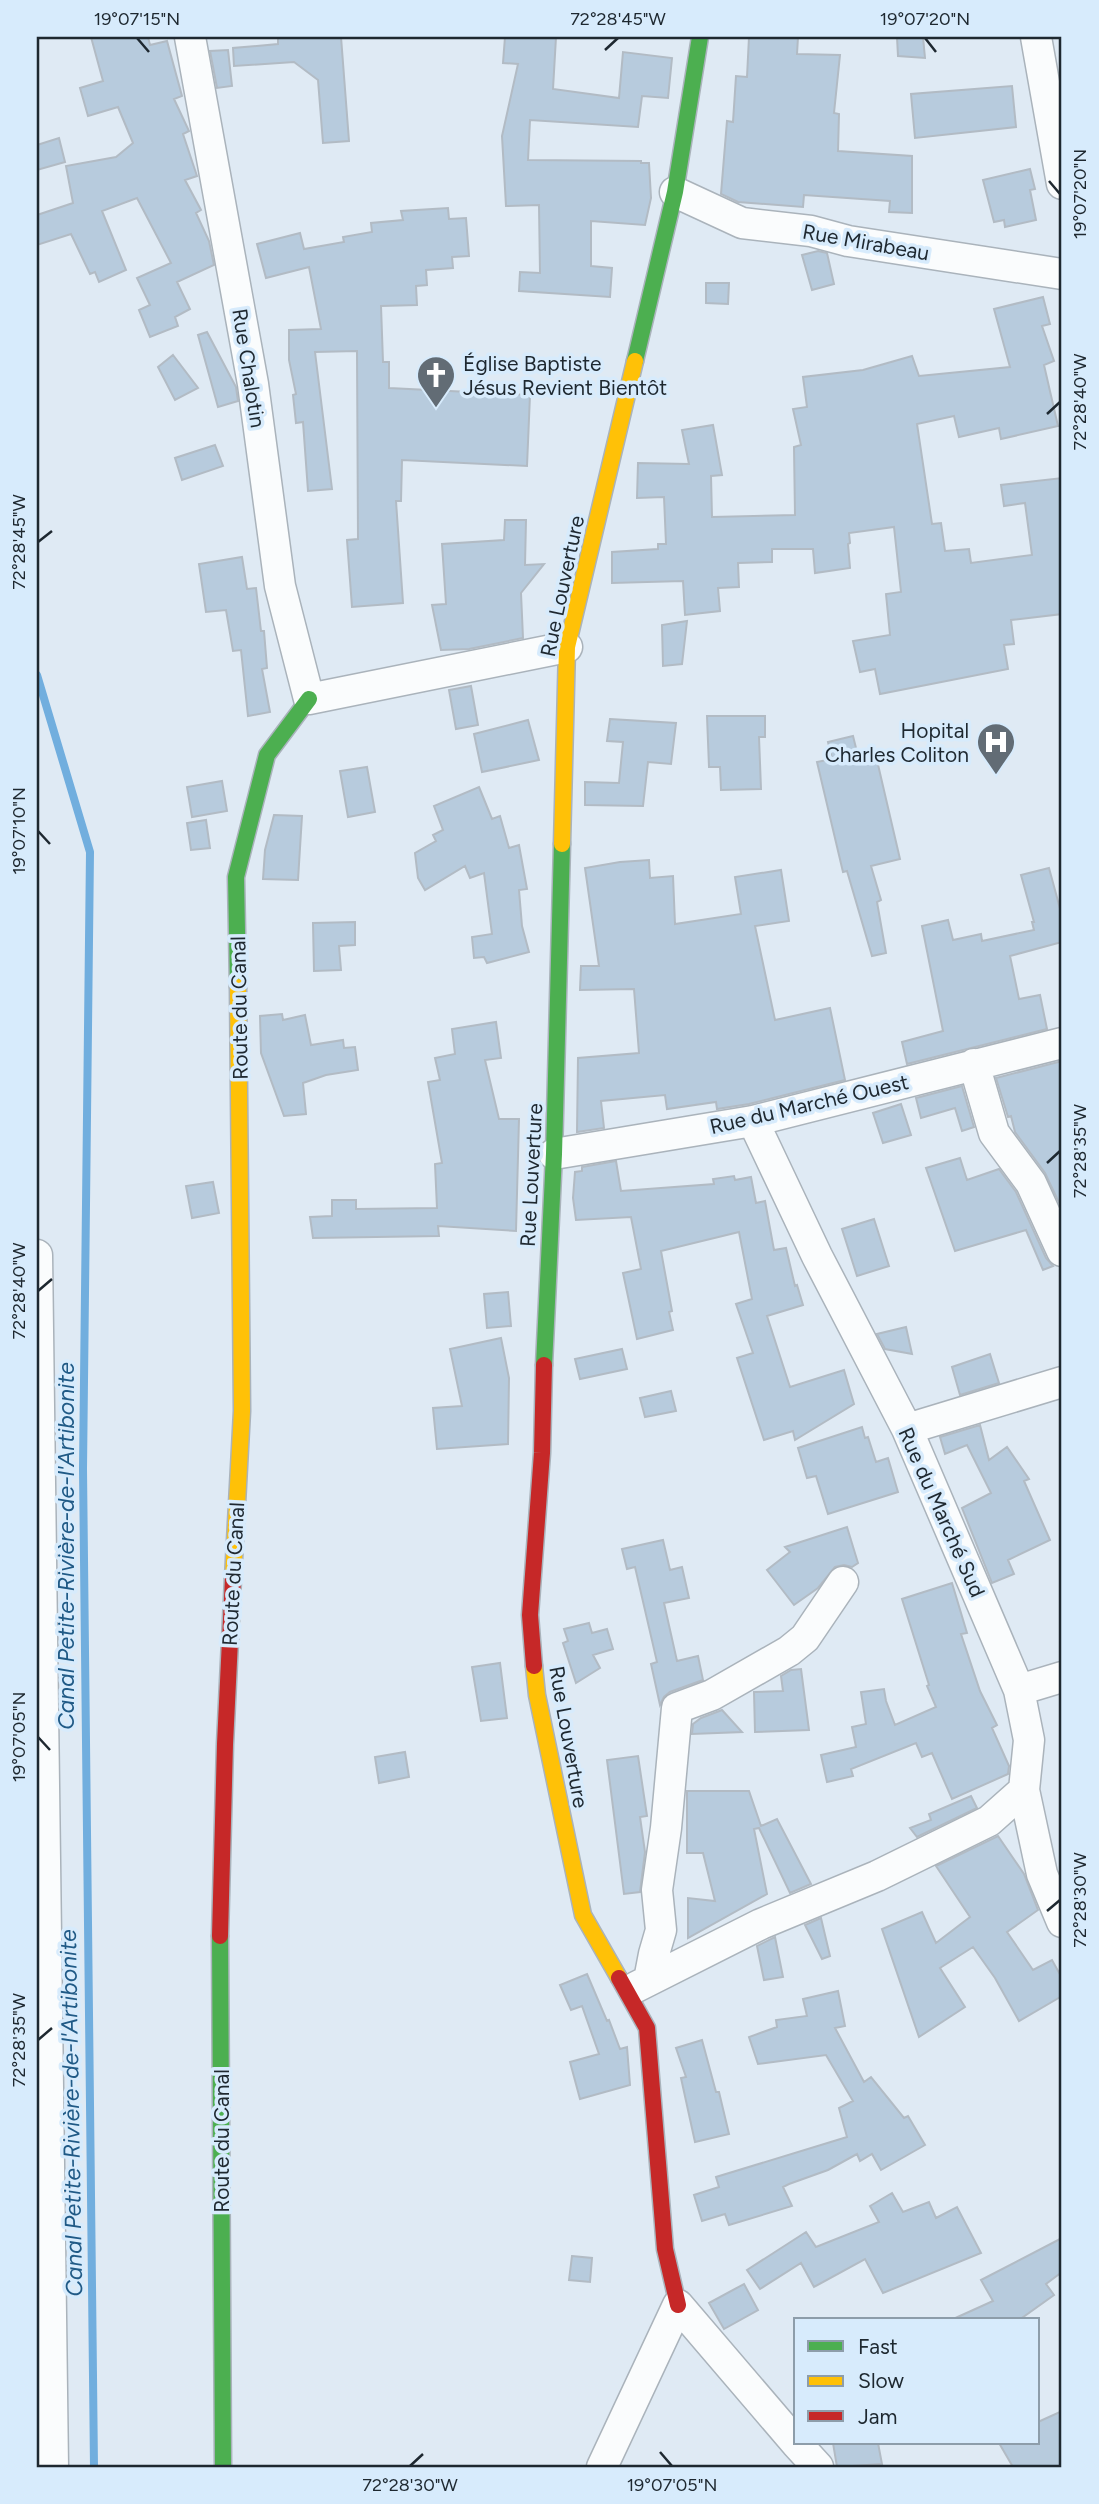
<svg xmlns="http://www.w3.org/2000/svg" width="1099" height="2504" font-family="Figtree,sans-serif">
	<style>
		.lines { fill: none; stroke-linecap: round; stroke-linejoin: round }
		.stream { stroke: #71aede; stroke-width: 8 }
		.building { fill: #b7cbdd; stroke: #b2bbc4; stroke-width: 2 }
		.street-casing { stroke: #aab3bb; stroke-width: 33 }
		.fast-casing { stroke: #aab3bb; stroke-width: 19 }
		.slow-casing { stroke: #aab3bb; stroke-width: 19 }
		.jam-casing { stroke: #aab3bb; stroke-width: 19 }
		.street { stroke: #fafcfd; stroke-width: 30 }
		.fast { stroke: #4caf50; stroke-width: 16 }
		.slow { stroke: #ffc107; stroke-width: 16 }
		.jam { stroke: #c62828; stroke-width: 16 }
		.ticks { fill: none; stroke: #1e2830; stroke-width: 2.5 }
		.labels { text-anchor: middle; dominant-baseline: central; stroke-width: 7; stroke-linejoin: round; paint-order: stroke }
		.street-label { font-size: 21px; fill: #1e2830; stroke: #d7ebfc }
		.poi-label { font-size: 21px; fill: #1e2830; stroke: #d7ebfc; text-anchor: start }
		.water-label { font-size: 23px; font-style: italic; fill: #205a86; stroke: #d7ebfc }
		.neatline { fill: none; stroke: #1e2830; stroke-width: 2.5 }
		.ticks-label { font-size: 18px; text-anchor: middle; fill: #1e2830 }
	</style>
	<rect width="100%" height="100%" fill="#dfeaf4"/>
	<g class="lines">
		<path class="stream" d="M37,675L90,852L83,1469L94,2467"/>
	</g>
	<path class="building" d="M91,37H148L150,45L167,41L182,96L174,99L189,131L183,134L197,176L185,180L201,210L196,213L209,241L214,265L177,282L190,309L175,317L178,326L150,337L139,310L150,305L137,278L171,263L137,198L102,211L126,270L99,282L95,272L90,274L71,234L37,245V215L73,203L66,166L116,157L133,143L118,107L88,116L80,88L103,81Z
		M278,37H341L349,141L323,143L318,80L294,62L234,66L233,48L278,44Z
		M505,37H556L553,89L619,98L623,52L672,58L668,98L642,96L638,127L530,120L528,160L641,161V163H649L651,198L645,225L591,221V266L612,268L610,297L519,291L520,272L540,273L539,205L506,206L502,136L518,64L503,63Z
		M749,37H798L797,54L840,55L834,113L839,114L838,151L912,156V213L889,212L890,201L804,195L803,207L738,202L721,194L727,121L733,122L736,76L747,77Z
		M897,37H923L925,58L898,56Z
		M228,50L232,86L217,88L210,51Z
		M1012,86L1016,127L915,138L911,94Z
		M59,138L65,162L37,170V145Z
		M1030,169L1035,189L1030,190L1036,220L1005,227L1004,220L994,222L983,180Z
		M448,208L449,219L466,218L469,256L452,257L453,268L426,270L427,285L416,286L417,305L381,306L383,362H389V388L530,395L527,466L402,460L401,501H396L403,603L352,607L347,540L358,539L357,351L315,352L332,489L308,491L303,422L296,423L293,395L296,394L289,360V330L321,329L309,267L266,278L257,244L300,233L304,249L344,242L343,237L372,232L371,223L403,220L401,211Z
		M818,251L827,253L834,284L812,290L802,255Z
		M706,283H729L728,304L706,303Z
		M1043,297L1050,324L1042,326L1054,361L1044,365L1058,426L1001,439L999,428L959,437L954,416L917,424L932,524L941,523L945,551L969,549L971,563L1032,555L1025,503L1004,506L1001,485L1062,478V614L1011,620L1014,644L1004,645L1008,669L880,694L875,669L860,672L853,641L890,635L886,594L901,592L894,527L849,533L850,543L848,544L850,568L815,573L813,549H772V562L738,563L739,587L718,588L720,611L685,615L683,581L612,583V552L658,549V544H666L664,497L637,498L638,463L689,464L682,430L713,425L722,475L711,476L712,517L795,515L794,447L801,445L793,409L807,407L803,377L863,370L912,356L919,376L1010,367L994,309Z
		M207,332L236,387L238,401L218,407L198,335Z
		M173,355L198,388L175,400L158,367Z
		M215,445L223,466L182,480L175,458Z
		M505,520H526L525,565L544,564L521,593L523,638L469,649L441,650L432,605L446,604L442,544L504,540Z
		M242,557L247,589L256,588L261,631H264L267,668L262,669L270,712L248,716L241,650L233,651L226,610L206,612L199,564Z
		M687,621L682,664L663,666L662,625Z
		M471,686L478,725L456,729L449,690Z
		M707,716H765V737H759L761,789L721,790L720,767H709Z
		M610,719L676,723L671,764L648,762L643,806L585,805V782L619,783L623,742L607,741Z
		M528,720L539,760L482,772L474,734Z
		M853,736L859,760L876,756L900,859L871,866L881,900L877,902L886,953L872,956L847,871L843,872L817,762L832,759L828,742Z
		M367,767L375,812L348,817L340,771Z
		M222,781L227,811L192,817L187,787Z
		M479,787L492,819L500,816L509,848L519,845L527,889L519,890L522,926L529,952L487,963L484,957L474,958L472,937L492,934L484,873L470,878L465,866L425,890L418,878L415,853L436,841L433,835L443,830L434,806Z
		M274,815L302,816L298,880L263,879L265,850Z
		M206,820L210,848L191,850L187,823Z
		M649,860L650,878L673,876L675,924L741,914L735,877L781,870L789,921L755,926L775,1020L830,1008L845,1080L749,1104L717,1109L716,1102L667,1109L665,1095L601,1101L604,1128L577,1132L578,1058L639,1053L634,989L580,990L581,966H599L585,868L620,862Z
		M1049,868L1062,916V942L1010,956L1019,999L1040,995L1047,1029L907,1064L902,1042L943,1031L922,926L948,920L953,940L981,934L982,941L1034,930L1032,922H1034L1021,875Z
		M355,922V945L339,946L341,970L314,971L313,923Z
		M282,1014L283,1020L305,1015L311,1045L343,1040L344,1048L355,1047L358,1070L326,1075L303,1083L306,1114L284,1116L261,1053L260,1016Z
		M496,1022L501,1058L485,1060L499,1119H519L516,1231L438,1226L439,1236L313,1238L310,1217L332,1216V1200H356V1209L437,1208L435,1164L442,1163L428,1082L440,1080L435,1058L455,1054L452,1029Z
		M1062,1061V1209L1045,1173L1015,1132L1011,1116L1008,1117L996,1078Z
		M962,1086L974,1127L962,1131L955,1108L921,1118L916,1098Z
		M901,1104L911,1135L883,1143L873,1113Z
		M960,1158L967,1180L999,1169L1016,1192L1046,1258L1053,1266L1043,1270L1026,1230L955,1251L926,1168Z
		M616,1161L621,1191L714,1184L713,1179L734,1176L735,1180L751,1177L756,1203L765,1201L774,1250L786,1248L795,1286L797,1285L803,1305L767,1316L790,1387L844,1370L854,1404L795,1440L793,1431L764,1440L737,1358L753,1353L736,1304L752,1299L739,1232L661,1251L672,1311L669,1312L673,1330L637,1339L623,1273L641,1269L631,1217L576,1220L573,1198L575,1172L582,1171V1167Z
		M213,1182L219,1213L192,1218L186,1186Z
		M874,1219L889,1266L857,1276L842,1229Z
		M508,1292L511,1326L487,1328L484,1294Z
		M906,1327L912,1354L885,1349L877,1334Z
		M501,1338L509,1378L508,1444L437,1449L433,1408L462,1406L450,1349Z
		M622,1349L627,1369L580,1379L575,1359Z
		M990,1354L999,1383L960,1395L952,1367Z
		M671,1391L676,1411L645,1417L640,1398Z
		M980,1425L989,1460L1007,1447L1029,1479L1024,1481L1050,1540L1008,1560L1014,1574L992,1583L962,1508L991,1493L967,1445L945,1454L940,1437Z
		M862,1427L865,1438L868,1437L876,1462L888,1458L898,1492L828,1514L816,1476L807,1478L798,1448Z
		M847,1527L858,1563L852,1567L844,1565L835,1567L818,1588L794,1605L767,1570L790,1552L785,1547Z
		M663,1540L670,1570L682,1567L689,1598L664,1603L677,1661L698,1656L703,1680L670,1692L664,1697L660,1705L651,1664L657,1662L635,1567L627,1569L622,1549Z
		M952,1583L967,1633L961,1634L980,1691L997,1725L992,1728L1009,1766L1008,1774L952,1799L932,1753L922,1757L916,1743L851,1769L853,1776L827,1782L821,1755L856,1747L852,1727L866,1724L861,1692L884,1689L886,1701L895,1725L936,1707L927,1686L929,1685L902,1599Z
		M589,1623L592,1633L607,1629L613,1649L593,1655L600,1668L576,1683L563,1643L568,1641L564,1629Z
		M500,1663L507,1718L481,1721L472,1667Z
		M801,1669L809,1730L755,1732L754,1692L783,1691L781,1676L791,1670Z
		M722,1710L742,1732L692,1734L693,1724L701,1718Z
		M405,1752L409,1777L379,1783L375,1757Z
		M638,1756L647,1816L640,1817L645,1852L640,1892L624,1894L607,1760Z
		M687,1791H749L761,1826L777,1819L811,1884L790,1893L759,1828L754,1829L767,1894L688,1938V1898L715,1901L703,1853H687Z
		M971,1796L977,1808L917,1837L910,1828L931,1820L929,1814Z
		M998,1836L1024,1874L1038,1910L1007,1932L1033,1970L1052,1960L1062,1978V1996L1019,2021L995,1978L973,1947L940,1968L965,2007L919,2037L882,1929L922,1912L936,1943L970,1917L936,1866Z
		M821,1918L830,1956L822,1959L805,1925Z
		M775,1937L783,1977L764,1980L757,1946Z
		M587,1974L607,2021L609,2020L620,2049L627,2047L630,2085L580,2099L570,2062L599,2054L582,2006L571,2010L560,1985Z
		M838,1991L845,2026L835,2028L864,2082L871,2077L904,2118L908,2116L925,2145L881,2170L872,2154L860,2161L857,2154L828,2170L789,2184L783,2187L792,2206L729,2225L725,2214L702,2221L694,2195L719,2187L716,2177L847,2137L839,2108L853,2101L826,2055L758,2064L749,2037L777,2027L776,2020L807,2016L803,1999Z
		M702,2040L716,2092H719L729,2134L695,2142L681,2078L686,2077L676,2048Z
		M892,2193L903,2212L929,2202L936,2218L957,2207L981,2253L883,2293L865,2259L814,2287L801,2263L760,2289L747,2270L806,2232L816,2247L879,2222L870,2206Z
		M1062,2238V2272L1046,2284L1054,2295L1019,2320H951L993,2301L981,2280Z
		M572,2256L592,2258L590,2282L569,2280Z
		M744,2284L758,2310L724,2329L709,2303Z
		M1062,2411V2467H1013L999,2443H1038V2422Z
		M833,2443H878L882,2464L837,2467Z"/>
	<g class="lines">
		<defs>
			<path id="street" d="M190,37L253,384L280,586L309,699L567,647
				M1036,37L1062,184
				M675,192L742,223L811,231L848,241L1062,274
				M974,1064L994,1133L1031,1183L1062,1251
				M753,1121L817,1256L907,1429L1019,1690L1029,1740L1024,1790L1042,1874L1062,1922
				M554,1154L753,1121L1062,1043
				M37,1255L53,2467
				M907,1429L1062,1382
				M1019,1690L1062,1677
				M649,1980L654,1954L661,1930L657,1890L666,1828L677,1708L712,1695L789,1651L805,1638L843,1582
				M636,1987L761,1924L877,1876L989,1821L1024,1790
				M796,2443L818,2467
				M602,2467L678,2305L796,2443"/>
			<path id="fast" d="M635,361L675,192L700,37
				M238,987L236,877L267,755L309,699
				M544,1365L554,1154L562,844
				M220,1936L223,2467"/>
			<path id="slow" d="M562,844L567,647L635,361
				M233,1578L242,1411L238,987
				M534,1666L537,1695L583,1915L619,1978"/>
			<path id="jam" d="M534,1666L530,1615L542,1453L544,1365
				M220,1936L225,1744L233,1578
				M619,1978L647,2028L665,2249L678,2305"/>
		</defs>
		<use href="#street" class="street-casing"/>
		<use href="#fast" class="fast-casing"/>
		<use href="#slow" class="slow-casing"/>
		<use href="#jam" class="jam-casing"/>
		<use href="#street" class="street"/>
		<use href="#fast" class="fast"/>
		<use href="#slow" class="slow"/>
		<use href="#jam" class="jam"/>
	</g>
	<path class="ticks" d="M137,38L149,52M925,38L936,52M605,50L618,38M1049,181L1060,194M1047,414L1060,402M38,542L52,531M38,831L50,844M1047,1163L1060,1151M38,1291L52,1279M38,1737L50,1750M1047,1911L1060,1900M38,2040L52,2028M660,2452L672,2466M410,2466L423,2454"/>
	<defs>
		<symbol id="church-pin" viewBox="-11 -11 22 30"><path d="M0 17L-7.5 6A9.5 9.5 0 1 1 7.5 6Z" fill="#626c75" stroke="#d7ebfc"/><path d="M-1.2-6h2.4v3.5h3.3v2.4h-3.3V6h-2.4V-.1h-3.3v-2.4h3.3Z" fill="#fff"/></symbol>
		<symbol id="hospital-pin" viewBox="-11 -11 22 30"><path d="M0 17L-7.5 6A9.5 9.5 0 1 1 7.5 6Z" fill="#626c75" stroke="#d7ebfc"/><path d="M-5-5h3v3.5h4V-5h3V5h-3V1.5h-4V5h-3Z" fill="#fff"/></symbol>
	</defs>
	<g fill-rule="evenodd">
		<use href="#church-pin" x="414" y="353" width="44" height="60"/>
		<use href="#hospital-pin" x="974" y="720" width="44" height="60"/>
	</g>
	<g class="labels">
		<g class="street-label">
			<text transform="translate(866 242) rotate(10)">Rue Mirabeau</text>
			<text transform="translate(249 368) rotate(81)">Rue Chalotin</text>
			<text transform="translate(562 586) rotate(-78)">Rue Louverture</text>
			<text transform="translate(239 1008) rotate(-91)">Route du Canal</text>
			<text transform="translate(809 1104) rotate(-13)">Rue du Marché Ouest</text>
			<text transform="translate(531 1175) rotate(-87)">Rue Louverture</text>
			<text transform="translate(942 1512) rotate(66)">Rue du Marché Sud</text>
			<text transform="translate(233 1574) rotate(-87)">Route du Canal</text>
			<text transform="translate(569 1737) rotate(80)">Rue Louverture</text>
			<text transform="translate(221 2141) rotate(-90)">Route du Canal</text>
		</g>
		<g class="poi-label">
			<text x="463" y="363">Église Baptiste<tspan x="463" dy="24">Jésus Revient Bientôt</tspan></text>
			<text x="969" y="730" text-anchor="end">Hopital<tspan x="969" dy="24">Charles Coliton</tspan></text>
		</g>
		<g class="water-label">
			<text transform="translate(66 1546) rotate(-90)">Canal Petite-Rivière-de-l'Artibonite</text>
			<text transform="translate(71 2113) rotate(-91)">Canal Petite-Rivière-de-l'Artibonite</text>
		</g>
	</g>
	<rect width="1099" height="2504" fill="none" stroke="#d7ebfc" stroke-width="77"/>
	<rect x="794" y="2318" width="245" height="126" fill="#d7ebfc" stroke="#8d9daa" stroke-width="2"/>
	<rect x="808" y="2341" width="35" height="10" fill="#4caf50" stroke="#8d9daa" stroke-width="2"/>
	<text x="858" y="2354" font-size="21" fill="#1e2830">Fast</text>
	<rect x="808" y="2376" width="35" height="10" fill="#ffc107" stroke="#8d9daa" stroke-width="2"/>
	<text x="858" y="2388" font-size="21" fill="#1e2830">Slow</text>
	<rect x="808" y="2411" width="35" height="10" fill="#c62828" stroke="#8d9daa" stroke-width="2"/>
	<text x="858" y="2424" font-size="21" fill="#1e2830">Jam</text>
	<rect x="38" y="38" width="1022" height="2428" class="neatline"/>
	<g class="ticks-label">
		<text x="137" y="25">19°07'15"N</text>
		<text x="618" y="25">72°28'45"W</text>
		<text x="925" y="25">19°07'20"N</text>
		<text transform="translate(1080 194) rotate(-90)" y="6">19°07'20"N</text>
		<text transform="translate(1080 402) rotate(-90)" y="6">72°28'40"W</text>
		<text transform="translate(19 542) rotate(-90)" y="6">72°28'45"W</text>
		<text transform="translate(19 831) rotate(-90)" y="6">19°07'10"N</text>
		<text transform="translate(1080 1151) rotate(-90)" y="6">72°28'35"W</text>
		<text transform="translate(19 1291) rotate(-90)" y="6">72°28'40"W</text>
		<text transform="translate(19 1737) rotate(-90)" y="6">19°07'05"N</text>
		<text transform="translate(1080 1900) rotate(-90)" y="6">72°28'30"W</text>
		<text transform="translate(19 2040) rotate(-90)" y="6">72°28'35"W</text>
		<text x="410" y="2491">72°28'30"W</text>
		<text x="672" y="2491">19°07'05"N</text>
	</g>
</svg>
